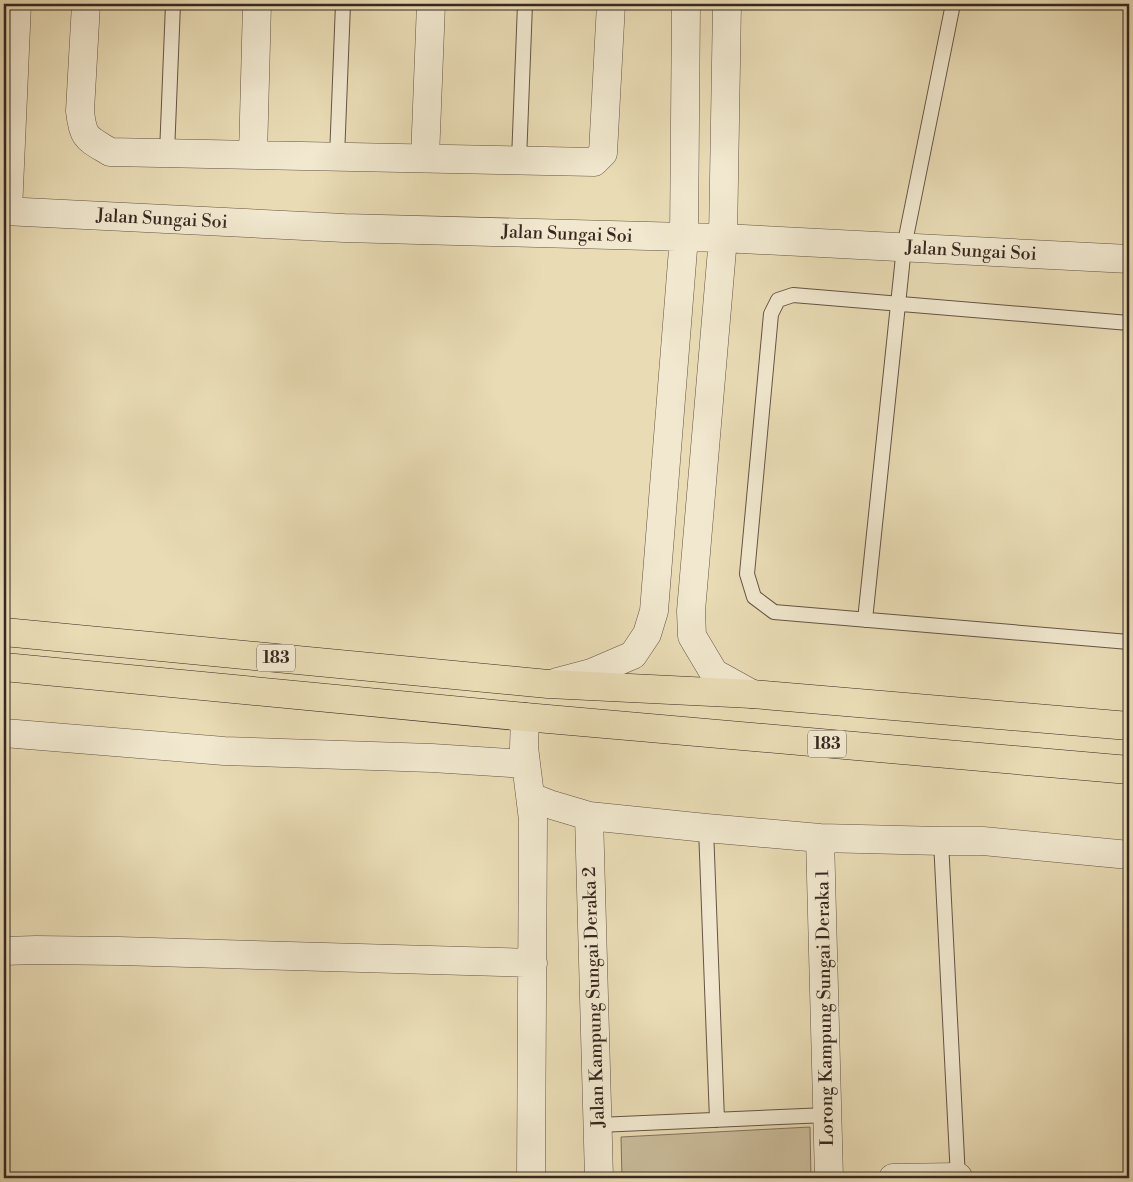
<svg xmlns="http://www.w3.org/2000/svg" width="1133" height="1182" font-family="'Libre Bodoni',serif">
	<style>
		.green { fill: #cbbd9c; stroke: #81725e }
		.lines { fill: none; stroke-linecap: round; stroke-linejoin: round }
		.lane-casing { stroke: #645444; stroke-width: 16 }
		.street-casing { stroke: #645444; stroke-width: 29 }
		.highway-casing { stroke: #37271f; stroke-width: 29 }
		.lane { stroke: #f1e8cf; stroke-width: 14 }
		.street { stroke: #f1e8cf; stroke-width: 28 }
		.highway { stroke: #e9dcb5; stroke-width: 28 }
		.labels { text-anchor: middle; dominant-baseline: central; stroke-width: 4; stroke-linejoin: round; paint-order: stroke }
		.shield { fill: #f1e8cf; stroke: #6f6154; stroke-width: 1 }
		.shield-label { font-size: 16px; font-weight: bold; fill: #37271f }
		.street-label { font-size: 18px; fill: #37271f; stroke: #f1e8cf }
	</style>
	<rect width="100%" height="100%" fill="#e9dcb5"/>
	<filter id="stains"><feTurbulence type="fractalNoise" baseFrequency=".004" numOctaves="4"/><feColorMatrix values="0 0 0 0 .2 0 0 0 0 .09 0 0 0 0 .02 0 0 0 .5 -.17"/></filter>
	<radialGradient id="worn" r=".72"><stop offset=".6" stop-color="#630" stop-opacity="0"/><stop offset="1" stop-color="#630" stop-opacity=".3"/></radialGradient>
	<path class="green" d="M810,1127L811,1178H622L621,1137Z"/>
	<g class="lines">
		<defs>
			<path id="lane" d="M167,153L173,4
				M337,157L343,4
				M519,160L525,4
				M1129,323L793,295L778,300L771,314L747,574L754,597L774,612L1129,642
				M865,620L904,247L953,4
				M706,828L717,1120
				M941,841L958,1178
				M598,1125L827,1115"/>
			<path id="street" d="M86,4L80,111C83,139 87,138 110,152L594,162L603,153L611,4
				M727,4L723,238L691,611L692,636L714,673L752,694
				M253,155L257,4
				M425,158L431,4
				M4,211L344,228L723,238L1129,259
				M8,211L17,4
				M557,682L591,673L633,655L647,634L654,611L684,237L686,4
				M525,717L524,747L533,820L531,1178
				M4,733L224,751L432,758L526,764
				M531,797L552,805L589,816L706,828L820,838L941,841H983L1129,855
				M589,816L599,1178
				M820,838L829,1178
				M4,951L36,950L119,951L533,963
				M893,1178L958,1177"/>
			<path id="highway" d="M4,632L548,684L752,694L1129,726
				M4,667L525,717L1129,770"/>
		</defs>
		<use href="#lane" class="lane-casing"/>
		<use href="#street" class="street-casing"/>
		<use href="#highway" class="highway-casing"/>
		<use href="#lane" class="lane"/>
		<use href="#street" class="street"/>
		<use href="#highway" class="highway"/>
	</g>
	<g class="labels">
		<g class="shield">
			<rect x="257" y="644.5" width="38" height="27" rx="4"/>
			<rect x="808" y="730.5" width="38" height="27" rx="4"/>
		</g>
		<g class="shield-label">
			<text x="276" y="658">183</text>
			<text x="827" y="744">183</text>
		</g>
		<g class="street-label">
			<text transform="translate(162 219) rotate(3)">Jalan Sungai Soi</text>
			<text transform="translate(567 234) rotate(2)">Jalan Sungai Soi</text>
			<text transform="translate(971 251) rotate(3)">Jalan Sungai Soi</text>
			<text transform="translate(594 997) rotate(-92)">Jalan Kampung Sungai Deraka 2</text>
			<text transform="translate(825 1008) rotate(-91)">Lorong Kampung Sungai Deraka 1</text>
		</g>
	</g>
	<rect width="1133" height="1182" fill="none" stroke="#e9dcb5" stroke-width="20"/>
	<rect x="5" y="5" width="1123" height="1172" fill="none" stroke="#37271f" stroke-width="2.5"/>
	<rect x="10" y="10" width="1113" height="1162" fill="none" stroke="#37271f"/>
	<rect width="100%" height="100%" filter="url(#stains)"/>
	<rect width="100%" height="100%" fill="url(#worn)"/>
</svg>
